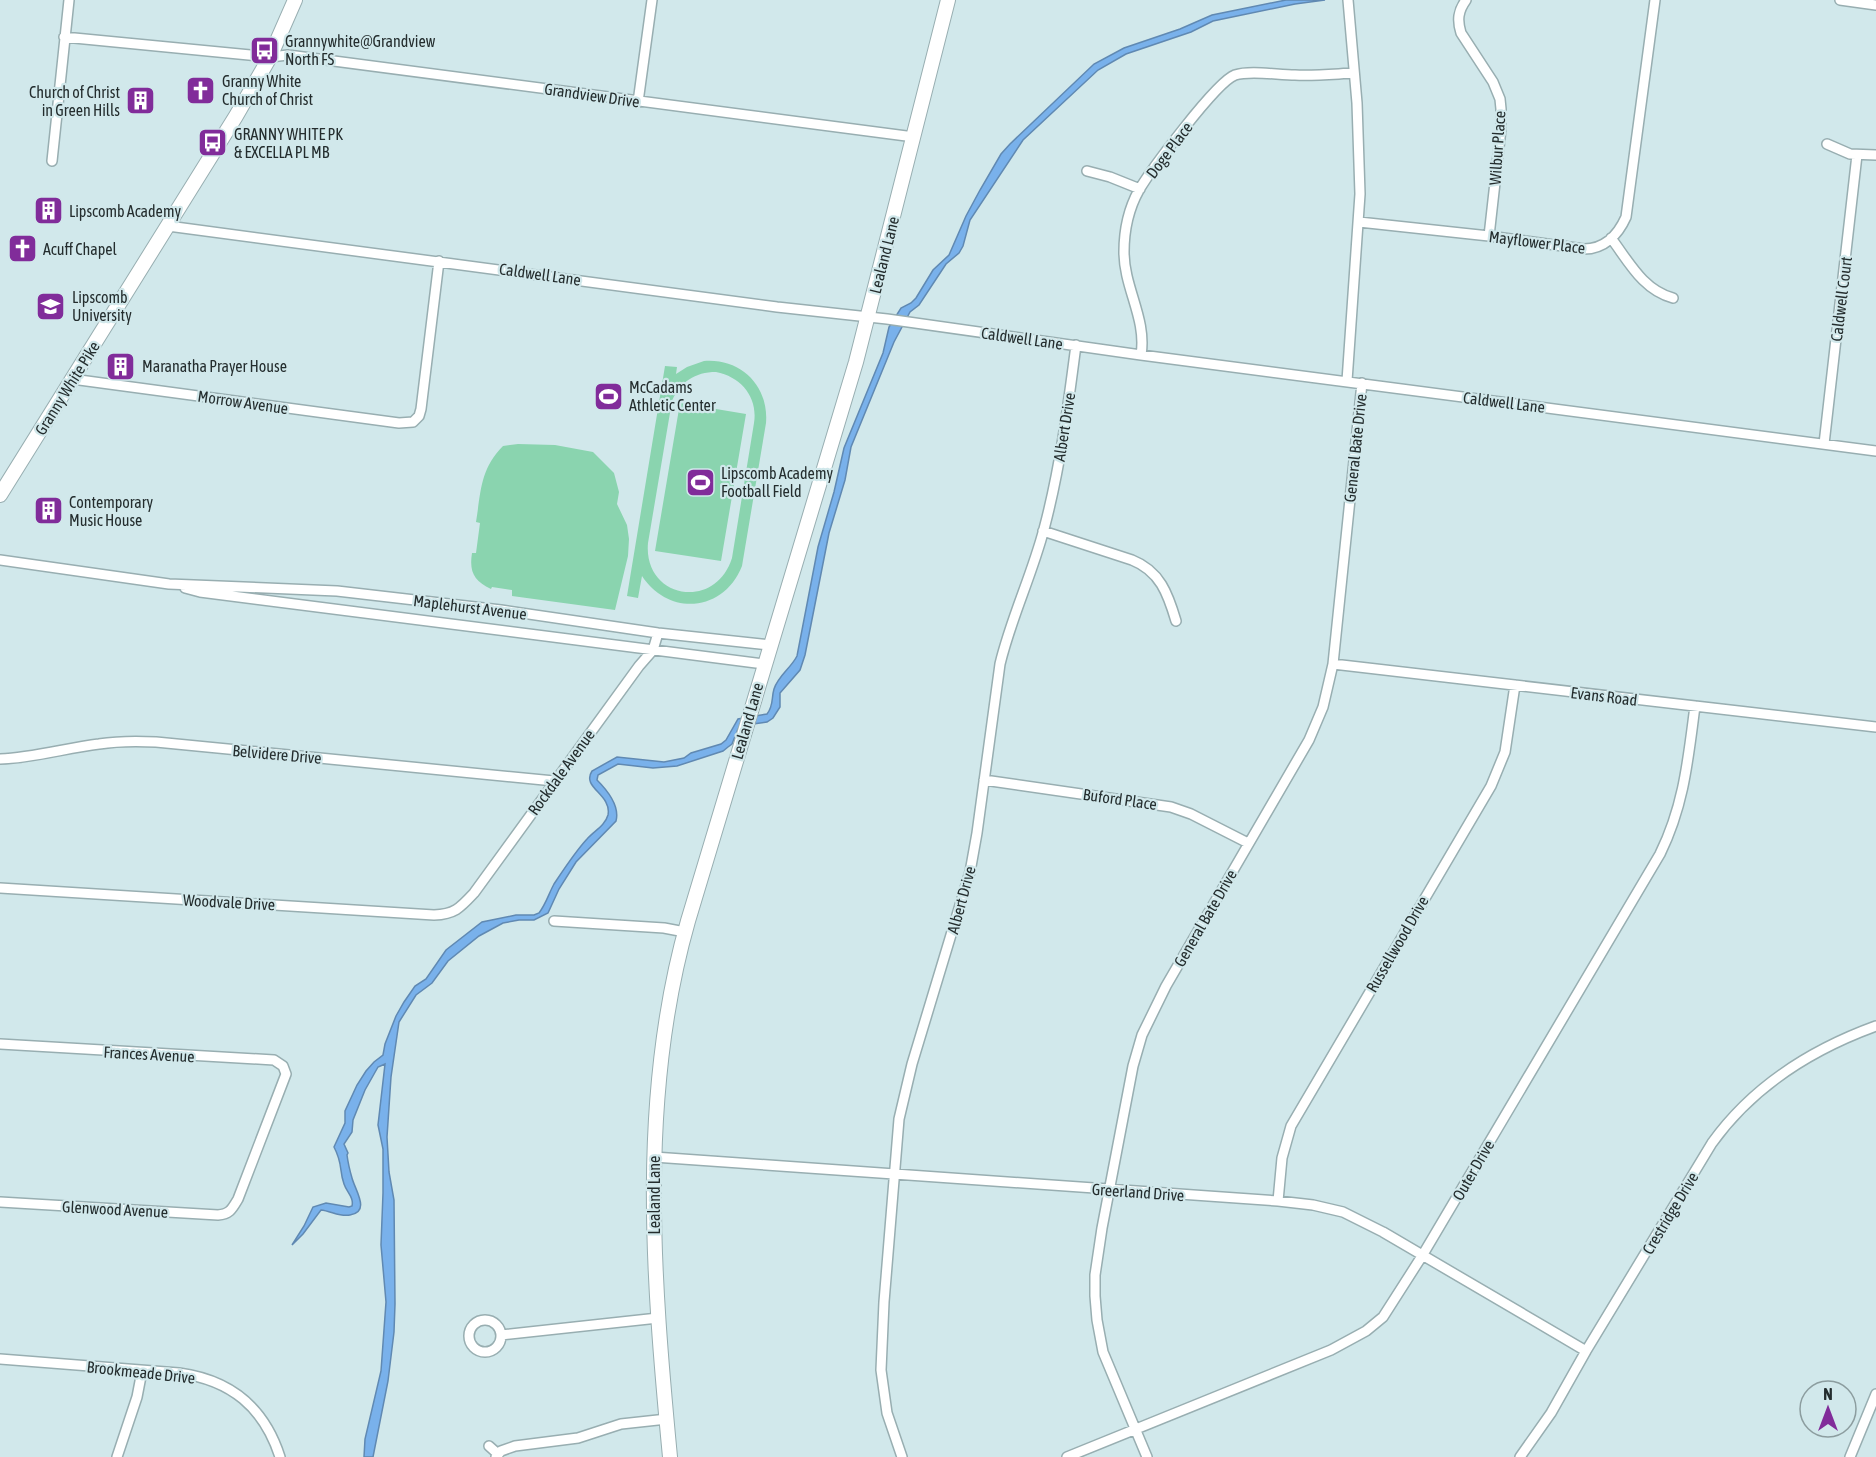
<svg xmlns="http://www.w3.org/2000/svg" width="1876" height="1457" font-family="'Asap Condensed',sans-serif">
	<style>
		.green { fill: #8ad4af; fill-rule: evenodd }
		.water { fill: #79b1eb; stroke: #6089b2; stroke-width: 1.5 }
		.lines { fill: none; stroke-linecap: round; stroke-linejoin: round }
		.street-casing { stroke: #98aeb1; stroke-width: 12 }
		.secondary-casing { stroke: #98aeb1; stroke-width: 16 }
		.street { stroke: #fff; stroke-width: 9 }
		.secondary { stroke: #fff; stroke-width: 14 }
		.labels { text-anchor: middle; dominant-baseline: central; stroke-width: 4.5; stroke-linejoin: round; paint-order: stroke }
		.poi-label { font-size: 16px; fill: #242d2e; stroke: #d1e8eb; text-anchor: start }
		.street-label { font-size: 16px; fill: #242d2e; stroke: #d1e8eb }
	</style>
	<rect width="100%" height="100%" fill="#d1e8eb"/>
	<path class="green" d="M704,361C741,358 769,386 766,423L742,566C724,612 669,617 642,576L638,598L627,596L665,366L677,367L676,374L687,367ZM716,372C742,377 758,398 754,423L732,558C715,612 643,598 648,543L672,401C680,382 695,372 716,372Z
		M680,403L746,414L721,561L655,551Z
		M518,444L555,445L593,452L614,473L619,492L617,504L627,525L629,539L628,556L615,610L512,596V590L492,587L491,589C474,581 469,572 472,553H476L480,523L476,522C481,492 480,469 503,446Z"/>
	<path class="water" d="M1286,0H1325L1295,4L1213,21L1191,32L1126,54L1098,70L1023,140L970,220L963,246L959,253L946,264L919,305L910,312L894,342L851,447L845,480L829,533L805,655L800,670L780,693V707L773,718L767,722L753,724L738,729L732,744L728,747L723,751L677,766L653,768L618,764L598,775L597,780C607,790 620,806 616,821L576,862L559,889L548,913L534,920H519L503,923L479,936L448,961L432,983L416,995L399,1022L391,1077L387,1137L389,1172L394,1200L395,1304L394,1332L388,1381L373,1457H364L365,1439L381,1371L386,1302L381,1245L383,1193V1149L378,1125L385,1064L378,1067L365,1090L353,1120L352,1132L344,1144L348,1153L347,1155C348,1163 350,1171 352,1178C355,1190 371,1212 350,1215C340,1217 331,1211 321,1210L303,1234L292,1245L304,1226L313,1207L326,1203L349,1207L352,1206C354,1197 347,1193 344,1184C339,1170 343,1164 334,1147L345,1123V1111L357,1085L366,1071L374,1062L383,1055L385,1044L396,1016L404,1002L415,986L426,979L446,950L482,922L516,915H534L539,913C546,904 549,893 554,884C564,869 575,852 587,839C594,831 605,826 608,815C612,794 581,788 592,771L617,757L664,762L684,758L691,753L721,744L726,740L738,719L767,714C774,705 771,699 774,689C778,676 791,668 797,656L818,547L834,492L844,448L883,353L889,327L901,308L911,303L916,298L933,270L949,255L966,216L980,190L1001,154L1010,144L1094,64L1124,48L1180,29L1212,15Z"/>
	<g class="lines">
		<defs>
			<path id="street" d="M1466,0C1458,11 1457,20 1461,33L1493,82L1500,99L1501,109V129L1489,236
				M1840,0L1876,5
				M64,37L270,57L288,55L914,137
				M638,102L652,0
				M1827,144L1850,154L1876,155
				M52,161L69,0
				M1087,171L1110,177L1140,189
				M1359,222L1489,236L1584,249C1604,249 1618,235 1626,217L1655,0
				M168,226L777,307L887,319L1141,355L1876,451
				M1611,238C1629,262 1643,290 1673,298
				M1141,355C1147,319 1124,288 1124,252C1124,231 1129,208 1139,190C1151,170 1216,82 1235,75C1250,70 1278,75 1295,75C1314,76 1334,74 1354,73
				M72,379L399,423L413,422L419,416L421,409L439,261
				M1347,381L1360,194L1357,103L1348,0
				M1824,444L1857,155
				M1043,531L1132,560C1160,571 1168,594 1176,621
				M0,560L169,584L337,591L501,610L658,633L770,645
				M185,588L200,592L764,664
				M1333,664L1876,727
				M0,759C33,758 66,748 99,744C118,741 137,741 156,742L554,781
				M984,780L1171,807L1191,814L1248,843
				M0,888L434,915C455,914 460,908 474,893L639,666L653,650L658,633
				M554,921L664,928L685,932
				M0,1044L274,1060L283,1066L286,1074L238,1199C232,1209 230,1214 218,1215L0,1202
				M654,1157L1278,1201L1313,1205L1343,1212L1383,1232L1586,1351
				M1278,1201L1282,1158L1291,1126L1491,786L1505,752L1515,685
				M469 1336a16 16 0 1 1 32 0a16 16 0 1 1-32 0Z
				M501,1335L658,1318
				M0,1359L179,1373C231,1380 264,1407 280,1457
				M489,1446L498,1454
				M117,1457L137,1397L142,1371
				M496,1457L501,1451L515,1446L578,1438L621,1424L667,1419
				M902,1457L887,1413L881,1370L884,1302L899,1119L912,1064L970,872L977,833L1000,664C1011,618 1032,575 1044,529C1060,469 1068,407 1076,345
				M1067,1457L1331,1350L1366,1331L1383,1317L1422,1256L1660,854C1684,805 1688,760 1695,706
				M1147,1457L1103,1352L1097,1320L1095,1296V1275L1102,1228L1133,1066L1142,1035L1166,986L1309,740L1323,707L1333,664L1362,383
				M1520,1457L1551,1413L1586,1351L1712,1143C1753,1086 1810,1050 1876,1026
				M1850,1457L1876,1394"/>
			<path id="secondary" d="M0,495L236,116L270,57L295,0
				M670,1457C653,1278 638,1096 688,921L856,362L948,0"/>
		</defs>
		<use href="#street" class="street-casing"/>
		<use href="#secondary" class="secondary-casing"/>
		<use href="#street" class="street"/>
		<use href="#secondary" class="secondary"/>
	</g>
	<defs>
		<symbol id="bus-square" viewBox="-11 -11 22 22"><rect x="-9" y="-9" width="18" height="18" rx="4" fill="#812c9a" stroke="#d1e8eb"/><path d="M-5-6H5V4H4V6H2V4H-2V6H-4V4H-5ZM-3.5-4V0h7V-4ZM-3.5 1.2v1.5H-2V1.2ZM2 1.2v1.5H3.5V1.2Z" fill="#fff"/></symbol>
		<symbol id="church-square" viewBox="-11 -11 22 22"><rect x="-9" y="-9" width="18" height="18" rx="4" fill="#812c9a" stroke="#d1e8eb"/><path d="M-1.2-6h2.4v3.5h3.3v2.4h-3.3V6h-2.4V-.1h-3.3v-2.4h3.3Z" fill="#fff"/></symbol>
		<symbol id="building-square" viewBox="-11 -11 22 22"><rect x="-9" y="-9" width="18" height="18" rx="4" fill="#812c9a" stroke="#d1e8eb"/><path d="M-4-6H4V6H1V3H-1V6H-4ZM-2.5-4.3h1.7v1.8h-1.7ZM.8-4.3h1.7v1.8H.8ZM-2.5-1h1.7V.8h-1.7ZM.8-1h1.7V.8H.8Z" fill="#fff"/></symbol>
		<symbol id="university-square" viewBox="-11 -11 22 22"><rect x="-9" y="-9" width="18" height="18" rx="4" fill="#812c9a" stroke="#d1e8eb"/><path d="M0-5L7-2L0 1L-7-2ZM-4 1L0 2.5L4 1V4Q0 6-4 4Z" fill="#fff"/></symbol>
		<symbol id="stadium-square" viewBox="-11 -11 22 22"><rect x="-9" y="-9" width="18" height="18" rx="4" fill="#812c9a" stroke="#d1e8eb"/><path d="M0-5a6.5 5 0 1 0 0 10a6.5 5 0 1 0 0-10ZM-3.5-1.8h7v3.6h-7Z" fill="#fff"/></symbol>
	</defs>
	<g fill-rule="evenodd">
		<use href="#bus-square" x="248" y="34" width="33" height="33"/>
		<use href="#church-square" x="184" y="74" width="33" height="33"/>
		<use href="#building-square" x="124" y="84" width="33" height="33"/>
		<use href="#bus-square" x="196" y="126" width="33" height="33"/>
		<use href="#building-square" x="32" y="194" width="33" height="33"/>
		<use href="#church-square" x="6" y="232" width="33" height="33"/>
		<use href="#university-square" x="34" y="290" width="33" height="33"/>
		<use href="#building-square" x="104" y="350" width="33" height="33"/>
		<use href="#stadium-square" x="592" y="380" width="33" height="33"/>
		<use href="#stadium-square" x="684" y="466" width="33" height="33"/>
		<use href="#building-square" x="32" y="494" width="33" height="33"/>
	</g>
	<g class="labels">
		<g class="poi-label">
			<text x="285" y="41">Grannywhite@Grandview<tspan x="285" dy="18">North FS</tspan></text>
			<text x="222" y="81">Granny White<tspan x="222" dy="18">Church of Christ</tspan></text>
			<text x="120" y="92" text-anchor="end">Church of Christ<tspan x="120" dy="18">in Green Hills</tspan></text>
			<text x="234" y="134">GRANNY WHITE PK<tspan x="234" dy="18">&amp; EXCELLA PL MB</tspan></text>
			<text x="69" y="211">Lipscomb Academy</text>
			<text x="43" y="249">Acuff Chapel</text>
			<text x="72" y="297">Lipscomb<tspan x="72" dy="18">University</tspan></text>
			<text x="142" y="366">Maranatha Prayer House</text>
			<text x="629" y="387">McCadams<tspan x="629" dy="18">Athletic Center</tspan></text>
			<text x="721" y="473">Lipscomb Academy<tspan x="721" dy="18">Football Field</tspan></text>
			<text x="69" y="502">Contemporary<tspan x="69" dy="18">Music House</tspan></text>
		</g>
		<g class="street-label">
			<text transform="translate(592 95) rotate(8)">Grandview Drive</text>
			<text transform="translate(1497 148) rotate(-86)">Wilbur Place</text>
			<text transform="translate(1169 150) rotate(-53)">Doge Place</text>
			<text transform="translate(1537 242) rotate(7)">Mayflower Place</text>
			<text transform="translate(884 255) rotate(-76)">Lealand Lane</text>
			<text transform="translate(540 274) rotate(8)">Caldwell Lane</text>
			<text transform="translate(1841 299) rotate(-83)">Caldwell Court</text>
			<text transform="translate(1022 338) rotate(8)">Caldwell Lane</text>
			<text transform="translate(67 388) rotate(-58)">Granny White Pike</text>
			<text transform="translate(243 402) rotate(8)">Morrow Avenue</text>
			<text transform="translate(1504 402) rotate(7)">Caldwell Lane</text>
			<text transform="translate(1064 427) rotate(-81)">Albert Drive</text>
			<text transform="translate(1355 448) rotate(-84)">General Bate Drive</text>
			<text transform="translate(470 607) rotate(7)">Maplehurst Avenue</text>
			<text transform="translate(1604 696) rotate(7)">Evans Road</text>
			<text transform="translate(747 721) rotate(-74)">Lealand Lane</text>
			<text transform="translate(277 754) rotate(5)">Belvidere Drive</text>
			<text transform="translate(561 772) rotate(-54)">Rockdale Avenue</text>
			<text transform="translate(1120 799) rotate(8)">Buford Place</text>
			<text transform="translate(961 900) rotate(-75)">Albert Drive</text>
			<text transform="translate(229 902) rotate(3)">Woodvale Drive</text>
			<text transform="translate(1205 918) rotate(-60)">General Bate Drive</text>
			<text transform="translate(1397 944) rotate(-60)">Russellwood Drive</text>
			<text transform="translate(149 1054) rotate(3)">Frances Avenue</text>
			<text transform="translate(1473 1170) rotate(-60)">Outer Drive</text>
			<text transform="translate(1138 1192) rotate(4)">Greerland Drive</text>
			<text transform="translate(654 1195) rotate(-90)">Lealand Lane</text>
			<text transform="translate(115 1209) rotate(3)">Glenwood Avenue</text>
			<text transform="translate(1670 1213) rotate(-59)">Crestridge Drive</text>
			<text transform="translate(141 1372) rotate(6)">Brookmeade Drive</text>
		</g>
	</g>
	<g transform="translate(1828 1409)"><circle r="28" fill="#d1e8eb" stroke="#8c9d9f" stroke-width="1.5"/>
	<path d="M0-4.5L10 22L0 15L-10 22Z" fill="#812c9a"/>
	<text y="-9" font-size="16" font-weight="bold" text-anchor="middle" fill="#242d2e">N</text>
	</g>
</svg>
